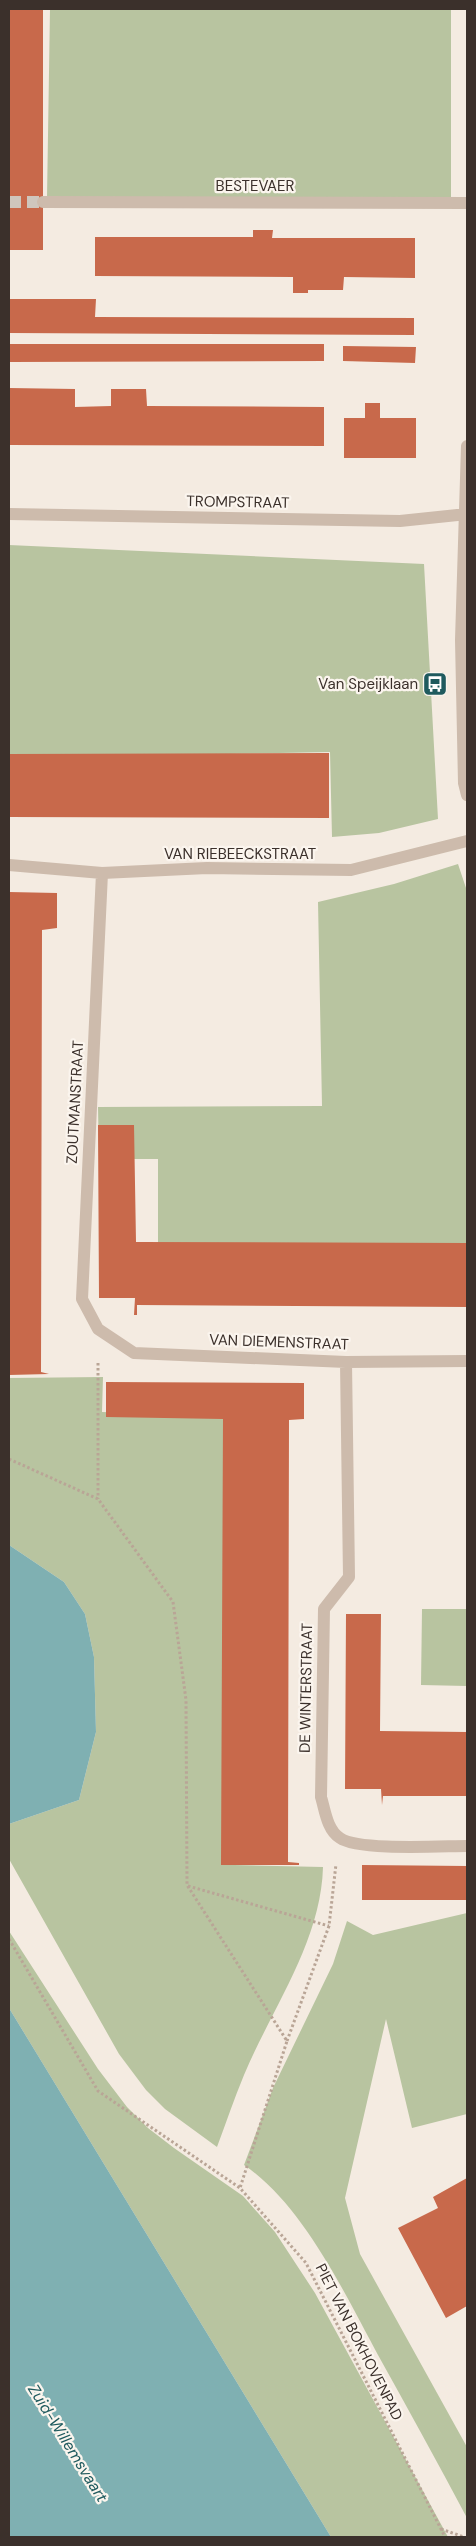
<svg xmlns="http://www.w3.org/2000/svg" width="476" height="2546" font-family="'DM Sans',sans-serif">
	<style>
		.green { fill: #b8c4a0 }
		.water { fill: #7fb0b2 }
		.building { fill: #c8694b }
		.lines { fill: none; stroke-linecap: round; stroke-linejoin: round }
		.minor-tunnel { stroke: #cfc6bd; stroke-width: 12; stroke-dasharray: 12 6; stroke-linecap: butt }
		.path { stroke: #b9a596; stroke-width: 3; stroke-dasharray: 2.5 2.5; stroke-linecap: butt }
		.minor { stroke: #cdbbac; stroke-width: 12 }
		.labels { text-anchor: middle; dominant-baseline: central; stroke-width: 4.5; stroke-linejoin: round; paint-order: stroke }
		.street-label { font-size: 15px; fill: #3b302b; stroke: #fbf5ee }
		.poi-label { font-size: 15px; fill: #3b302b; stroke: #fbf5ee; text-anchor: end }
		.water-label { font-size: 16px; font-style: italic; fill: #1f5a5e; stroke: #fbf5ee }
	</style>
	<rect width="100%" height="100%" fill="#f4ebe1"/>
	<path class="green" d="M50,9H451V200L47,198Z
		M9,545L424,564L438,819L379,833L332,837L330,752L9,758Z
		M458,864L467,891V1253L158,1251V1159H99L98,1107L322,1106L318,902L394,884Z
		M103,1377L102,1412L235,1416L234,1865L323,1867C321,1942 272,2008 244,2075C234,2099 226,2123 217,2147L165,2109L146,2090L119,2054L9,1859V1824L79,1800L96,1732L94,1657L85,1614L64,1582L9,1545V1378Z
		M422,1609H467V1686L421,1685Z
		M467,1913V2114L412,2128L386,2019L345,2198L360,2254L467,2447V2518C438,2463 408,2409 378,2355C345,2294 303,2205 244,2165L273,2088L333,1964L347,1921L373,1935Z
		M9,1931L98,2069L127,2107L148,2128L174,2148L243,2196L275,2232L315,2293L448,2537H331L9,2008Z"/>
	<path class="water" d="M9,1545L64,1582L85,1614L94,1657L96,1732L79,1800L9,1824Z
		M9,2008L331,2537H9Z"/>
	<path class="building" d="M9,9H43V250H9Z
		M253,230H273L272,238H415V278L344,277L343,290H308V293H293V277L95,276V237H253Z
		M9,299H96L95,317L414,318V335L9,333Z
		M9,344H324V361L9,362Z
		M343,346L416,347L415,363L343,361Z
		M9,388L75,389V407L111,406V389H146L147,406L324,407V446L9,445Z
		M365,403H380V418H416V458H344V418H365Z
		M326,753H329V818L9,817V754Z
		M9,892L57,893V928L42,930L41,1372L49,1374L9,1375Z
		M98,1125H134L136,1242L467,1243V1307L137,1305V1315H134L135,1298H99Z
		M106,1382L304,1383V1419L289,1420L288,1862L299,1863V1865H221L223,1419L106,1417Z
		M346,1614H381L380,1731L467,1732V1796H383L382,1805L381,1789H345Z
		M362,1865L467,1866V1900H362Z
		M467,2178V2306L446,2318L398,2228L438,2208L433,2197Z"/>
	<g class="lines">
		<path class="minor-tunnel" d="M9,202H43"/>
		<path class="path" d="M98,1363V1499
			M9,1459L98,1499L173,1602L186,1700L187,1885L287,2041L240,2188
			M188,1886L329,1926
			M9,1939L98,2091L240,2188L306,2263L445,2537
			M287,2041L329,1926L336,1864
			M441,2529L464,2537"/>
		<path class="minor" d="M43,202L467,203
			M467,446L461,640L464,783L467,795
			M9,514L400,521L467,514
			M9,865L102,873L207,868L351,870L467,841
			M102,873L82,1299L98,1329L134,1353L346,1362L467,1361
			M346,1362L349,1577L324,1609L321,1797C325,1810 327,1830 340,1838C358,1851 442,1846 467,1846"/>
	</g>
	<defs>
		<symbol id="bus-square" viewBox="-11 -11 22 22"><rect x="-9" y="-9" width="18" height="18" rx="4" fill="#1f5a5e" stroke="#fbf5ee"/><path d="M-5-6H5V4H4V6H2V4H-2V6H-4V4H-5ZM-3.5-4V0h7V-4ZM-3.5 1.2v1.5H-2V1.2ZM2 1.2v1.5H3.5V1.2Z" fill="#fff"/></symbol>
	</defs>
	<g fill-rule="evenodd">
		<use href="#bus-square" x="421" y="670" width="28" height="28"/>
	</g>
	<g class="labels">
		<g class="street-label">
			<text x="255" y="186">BESTEVAER</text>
			<text transform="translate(238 502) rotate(1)">TROMPSTRAAT</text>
			<text x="240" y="854">VAN RIEBEECKSTRAAT</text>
			<text transform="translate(75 1102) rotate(-87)">ZOUTMANSTRAAT</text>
			<text transform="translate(279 1342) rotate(2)">VAN DIEMENSTRAAT</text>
			<text transform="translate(306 1688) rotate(-89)">DE WINTERSTRAAT</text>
			<text transform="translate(359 2342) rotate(63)">PIET VAN BOKHOVENPAD</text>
		</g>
		<g class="poi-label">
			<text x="418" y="684">Van Speijklaan</text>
		</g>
		<g class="water-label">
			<text transform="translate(68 2443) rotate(58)">Zuid-Willemsvaart</text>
		</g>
	</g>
	<rect width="476" height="2546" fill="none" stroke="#3b302b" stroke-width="20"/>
</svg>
